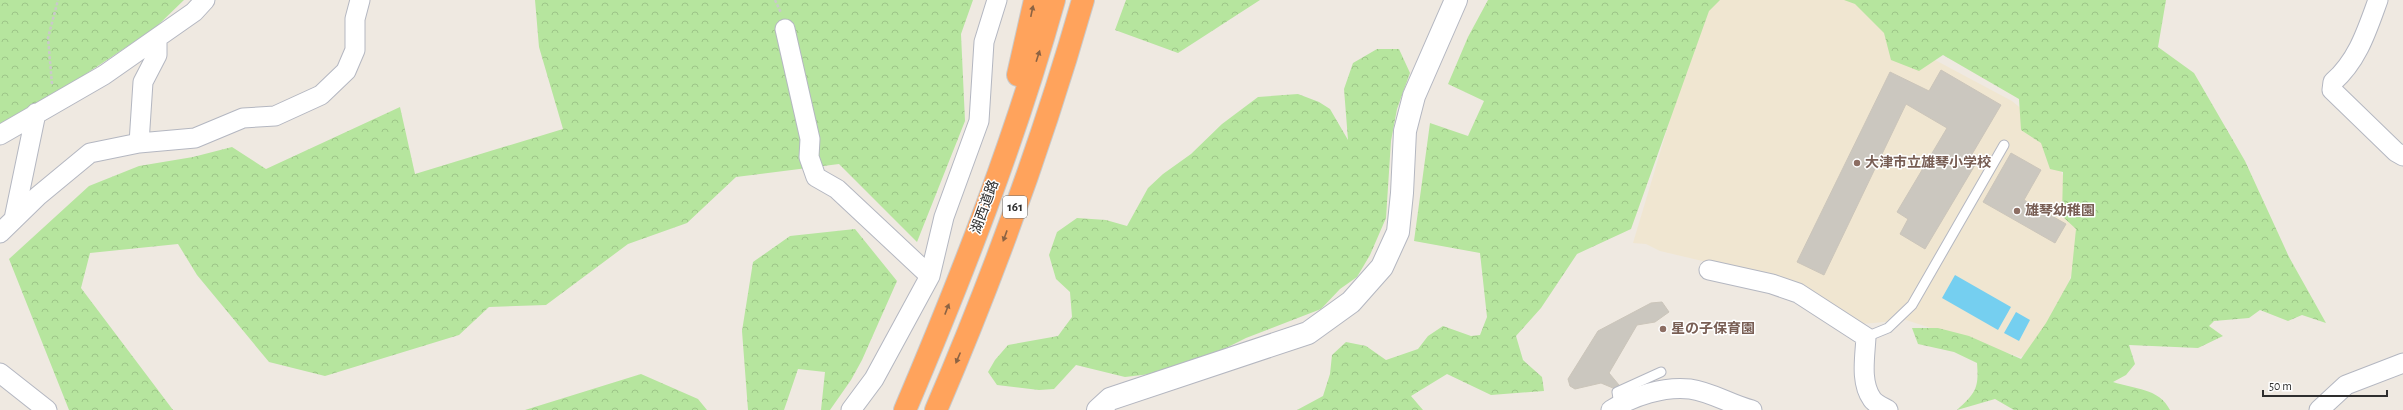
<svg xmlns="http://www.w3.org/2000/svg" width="2403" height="410" font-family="'Alegreya Sans','Noto Sans JP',sans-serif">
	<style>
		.education { fill: #f0e6d1 }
		.forest { fill: url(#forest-crowns) }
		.water { fill: #75cff0 }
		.building { fill: #cbc7bf; stroke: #cbc5ba }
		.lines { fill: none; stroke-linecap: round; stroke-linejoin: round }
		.lane-casing { stroke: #b4b7c1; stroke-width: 11 }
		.street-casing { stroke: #b4b7c1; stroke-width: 21 }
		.secondary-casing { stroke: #b4b7c1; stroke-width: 24 }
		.highway-casing { stroke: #c9c9c9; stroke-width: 24 }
		.path { stroke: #c9c9c9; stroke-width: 2.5; stroke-dasharray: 3 2; stroke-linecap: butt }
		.lane { stroke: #fff; stroke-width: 9 }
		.street { stroke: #fff; stroke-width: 19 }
		.secondary { stroke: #fff; stroke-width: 22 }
		.highway { stroke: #ffa35c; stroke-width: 22 }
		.oneway { fill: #8c6343 }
		.education-dot { fill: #8d6e63; stroke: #fff; stroke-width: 1.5 }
		.labels { text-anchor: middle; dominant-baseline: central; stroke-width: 3; stroke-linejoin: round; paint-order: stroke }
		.shield { fill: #fff; stroke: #6d6d6d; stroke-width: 1 }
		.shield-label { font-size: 13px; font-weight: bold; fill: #2e2e2e }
		.education-label { font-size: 14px; font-weight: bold; fill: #785e54; stroke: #fff; text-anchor: start }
		.street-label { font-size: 14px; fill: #2e2e2e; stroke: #fff }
	</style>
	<defs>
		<pattern id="forest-crowns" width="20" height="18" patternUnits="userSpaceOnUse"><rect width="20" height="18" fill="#b6e59e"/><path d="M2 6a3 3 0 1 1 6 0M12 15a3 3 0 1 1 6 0" fill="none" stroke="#9dc588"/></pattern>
	</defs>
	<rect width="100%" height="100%" fill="#efe9e1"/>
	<path class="education" d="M1709,0H1853L1903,43L2012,101L2041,125L2074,201L2080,251L2066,289L2032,353L2020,357L1906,320L1862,324L1787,281L1660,251L1646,244L1633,243L1705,3Z"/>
	<path class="forest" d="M0,0H184L155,28L0,131Z
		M535,0H973L961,34L965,121L917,242L839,164L736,177L687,223L628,244L546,305L489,307L459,335L325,376L269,362L197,275L178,244L90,253L81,288L173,410H69L9,259L89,186L139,166L193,157L232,147L266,169L400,107L415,174L563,129L539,47Z
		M1126,0H1260L1178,53L1115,30Z
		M1488,0H1720L1709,11L1631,229L1577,254L1541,308L1516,336L1523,360L1542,377L1544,391L1491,395L1447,374L1411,396L1423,410H1297L1323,396L1330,374L1332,355L1346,342L1366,346L1386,360L1418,349L1428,336L1443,326L1471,336L1480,335L1487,317L1480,253L1414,241L1430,123L1468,136L1484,101L1448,84L1468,37Z
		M1844,0H2166L2158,47L2194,73L2245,161L2289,257L2326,323L2302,315L2288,321L2260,310L2249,318L2214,321L2209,326L2223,336L2198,348L2129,345L2135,364L2126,375L2113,382C2134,389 2159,388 2170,410H2014L1995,399L1957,410C1976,393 1979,388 1977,363L1954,352L1918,344L1912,328H1938L1969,336L2021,359L2046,323L2071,278L2076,229L2062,216L2063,172L2050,169L2041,143L2021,130L2019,99L1943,55L1919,71L1891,60L1884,33L1855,4Z
		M1377,49H1399L1410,73L1397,109L1391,141L1386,218L1370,255L1357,277L1340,289L1321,309L1246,338L1214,354L1159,373L1125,377L1076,365L1054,389L1039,390L997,385L988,372L995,360L1008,345L1058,336L1072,317L1070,292L1056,279L1049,255L1057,232L1077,218L1106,220L1127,226L1148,188L1163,174L1191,154L1222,124L1258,97L1298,94L1319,102L1330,109L1348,140L1344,89L1353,63Z
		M855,229L897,281L862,360L851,380L830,410H821L825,372L798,369L784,410H748L742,331L753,262L790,236Z
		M641,374L698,399L707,410H525Z"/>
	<path class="water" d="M1955,275L2011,307L1998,330L1942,298Z
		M2016,312L2030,320L2019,341L2004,333Z"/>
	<path class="building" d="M1941,70L2001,105L1968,161L1975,165L1925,249L1900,234L1908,219L1897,212L1947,128L1906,104L1824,275L1797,262L1890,72L1929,91Z
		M2011,153L2041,170L2024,200L2066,224L2055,243L1983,202Z
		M1662,302L1669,312L1655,322L1637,325L1609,373L1619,385L1613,388L1601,383L1575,389L1570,386L1568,379L1598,331L1651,303Z"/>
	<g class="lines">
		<defs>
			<path id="lane" d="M1866,337L1888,328L1912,305L2004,145
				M1619,405L1617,392L1661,372"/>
			<path id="street" d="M2378,0C2367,30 2358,60 2333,82L2332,90L2396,152L2403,156
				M785,29L810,139L809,157L816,177L837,189L930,276
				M0,135L104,75L194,12L205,0
				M139,143L143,82L157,55V39
				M14,219L36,113
				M0,233L38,196L90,153L139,143L195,138L243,118L275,116L321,95L346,71L355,50V19L360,0
				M1709,270L1772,284L1798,293L1866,337C1865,357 1860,382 1872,399C1875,404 1883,407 1888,410
				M0,373L47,410
				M851,410L874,379L930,276L944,217L979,121L984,42L997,0
				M1611,410C1633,396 1664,386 1690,389C1712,392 1731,405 1752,410
				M2319,410L2346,385L2403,363"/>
			<path id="secondary" d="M1098,410L1110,399L1308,333L1351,302L1382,267L1398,232L1402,193L1405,131L1414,96L1456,0"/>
			<path id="highway" d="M1018,75L1035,0
				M905,410C962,276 1015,140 1054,0
				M936,410C993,277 1043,140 1083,0"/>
		</defs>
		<use href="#lane" class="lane-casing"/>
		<use href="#street" class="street-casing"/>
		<use href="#secondary" class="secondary-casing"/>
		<use href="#highway" class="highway-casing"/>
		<path class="path" d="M775,0L781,13
			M52,84L48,38L58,0"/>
		<use href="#lane" class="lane"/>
		<use href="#street" class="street"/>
		<use href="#secondary" class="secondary"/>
		<use href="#highway" class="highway"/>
	</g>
	<defs><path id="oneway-solid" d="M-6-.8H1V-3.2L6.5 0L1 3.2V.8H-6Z"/></defs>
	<g class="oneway">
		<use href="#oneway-solid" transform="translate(1032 11) rotate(-78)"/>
		<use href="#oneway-solid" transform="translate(1038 56) rotate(-72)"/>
		<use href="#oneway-solid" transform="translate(1005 236) rotate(110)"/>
		<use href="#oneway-solid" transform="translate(947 309) rotate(-69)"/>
		<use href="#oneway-solid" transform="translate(958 358) rotate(113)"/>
	</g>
	<g class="education-dot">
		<circle cx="1857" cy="163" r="4"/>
		<circle cx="2017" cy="211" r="4"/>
		<circle cx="1663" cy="329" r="4"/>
	</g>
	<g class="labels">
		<rect class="shield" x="1003" y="196" width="24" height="22" rx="3"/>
		<g class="shield-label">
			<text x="1015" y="207">161</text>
		</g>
		<g class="education-label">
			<text x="1865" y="163">大津市立雄琴小学校</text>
			<text x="2025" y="211">雄琴幼稚園</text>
			<text x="1671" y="329">星の子保育園</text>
		</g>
		<g class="street-label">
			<text transform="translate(985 207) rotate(-70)">湖西道路</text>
		</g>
	</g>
	<path d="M2263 390v6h124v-6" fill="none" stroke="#2e2e2e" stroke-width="2"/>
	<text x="2269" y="390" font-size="12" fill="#2e2e2e" stroke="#ffffff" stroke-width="3" paint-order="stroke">50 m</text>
</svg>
